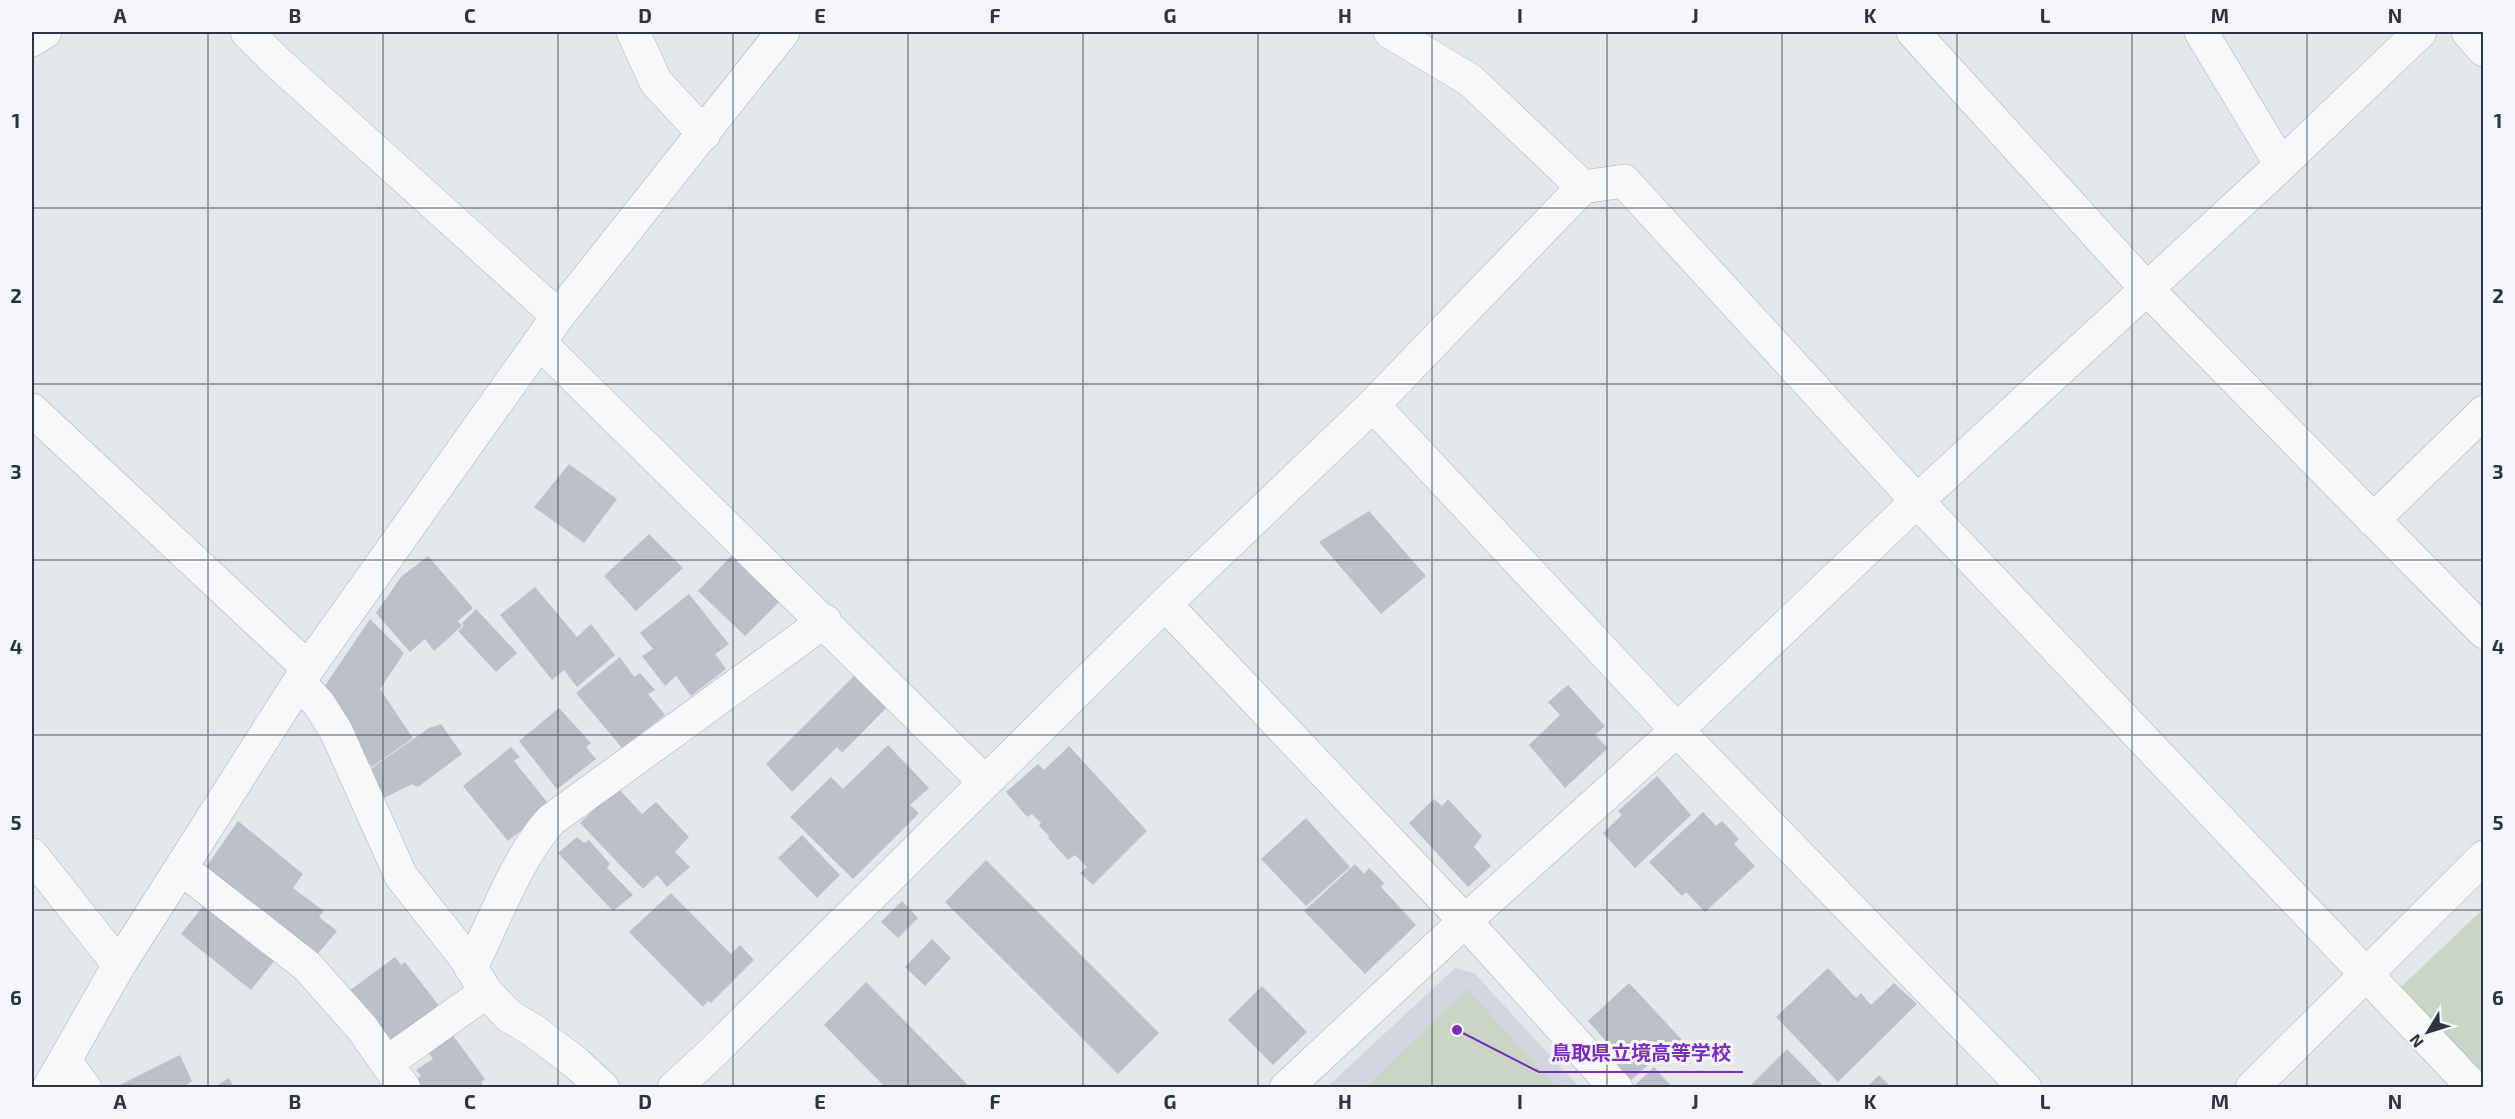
<svg xmlns="http://www.w3.org/2000/svg" width="2515" height="1119" font-family="'Exo 2','Noto Sans JP',sans-serif">
	<style>
		.built { fill: #d2d6de }
		.green { fill: #c9d6c5 }
		.building { fill: #bbc0ca }
		.lines { fill: none; stroke-linecap: round; stroke-linejoin: round }
		.minor-casing { stroke: #a9aeb7; stroke-width: 34 }
		.minor { stroke: #f7f8fa; stroke-width: 33 }
		.grid { fill: none; stroke: #2b3445; stroke-width: 1.5; stroke-opacity: 0.55 }
		.leader { fill: none; stroke: #7b2cbf; stroke-width: 2 }
		.callout-dot { fill: #7b2cbf; stroke: #f4f6f9; stroke-width: 2 }
		.callout-label { font-size: 20px; text-anchor: middle; font-weight: bold; fill: #7b2cbf; stroke: #f4f6f9; stroke-width: 6; stroke-linejoin: round; paint-order: stroke }
		.neatline { fill: none; stroke: #2b3445; stroke-width: 2 }
		.grid-label { font-size: 20px; text-anchor: middle; font-weight: bold; fill: #2b3445 }
	</style>
	<rect width="100%" height="100%" fill="#e4e7ec"/>
	<path class="built" d="M1455,968L1474,973L1579,1087L1326,1088Z"/>
	<path class="green" d="M2483,909V1077L2399,989Z
		M1467,989L1557,1087H1366Z"/>
	<path class="building" d="M569,464L617,499L584,543L534,507Z
		M1369,511L1426,576L1381,614L1319,542Z
		M649,534L683,568L636,611L604,576Z
		M428,556L473,608L458,621L462,626L434,651L425,639L410,652L376,613L401,577Z
		M731,556L779,602L745,636L698,591Z
		M535,587L577,637L591,624L615,655L577,687L564,670L552,680L500,615Z
		M689,594L729,644L715,654L726,669L691,696L676,676L665,686L642,656L653,649L640,633Z
		M476,609L517,653L496,672L458,631L463,627L462,623Z
		M370,619L404,653L380,689L413,738L372,767L320,693Z
		M620,657L634,677L640,673L655,690L648,694L665,715L622,748L576,693Z
		M859,671L891,703L842,753L837,747L792,792L766,764Z
		M1568,685L1605,726L1595,735L1608,748L1565,788L1529,745L1560,715L1548,702Z
		M559,708L591,743L586,747L596,759L557,789L519,741Z
		M441,724L462,754L418,787L412,784L378,801L367,777L372,768L429,728Z
		M888,745L929,788L910,805L919,813L853,879L790,817L831,777L843,789Z
		M1069,746L1147,831L1093,885L1080,873L1087,867L1075,855L1068,860L1048,838L1049,836L1039,826L1041,823L1032,814L1027,817L1006,792L1038,764L1044,770Z
		M511,747L520,757L514,761L551,807L508,841L463,786Z
		M1657,776L1691,815L1635,868L1603,833L1622,815L1618,811Z
		M617,787L642,814L656,802L689,837L675,852L690,867L667,887L657,875L643,889L580,823Z
		M1434,799L1442,806L1448,799L1482,836L1474,847L1491,866L1468,887L1409,823Z
		M1703,812L1716,826L1722,821L1739,839L1734,844L1755,866L1705,912L1686,892L1682,896L1649,862Z
		M1306,818L1350,867L1306,906L1261,859Z
		M238,821L303,874L293,888L324,911L319,917L337,931L311,962L202,873Z
		M802,835L840,875L817,898L778,858Z
		M577,837L584,843L589,840L610,864L607,868L633,895L613,911L558,853Z
		M986,860L1159,1033L1118,1074L945,902Z
		M1355,864L1364,874L1369,868L1384,883L1381,887L1416,925L1365,974L1304,911Z
		M671,893L731,954L740,945L754,960L711,1003L708,1001L703,1007L629,932Z
		M208,900L278,956L251,990L181,934Z
		M902,901L918,918L898,938L881,922Z
		M932,939L951,958L925,986L905,967Z
		M395,957L401,965L405,962L443,1011L393,1048L349,991Z
		M1828,968L1856,998L1861,993L1871,1005L1894,983L1917,1004L1838,1082L1776,1017Z
		M866,982L971,1088H886L824,1025Z
		M1629,983L1685,1043L1664,1063L1657,1057L1629,1082L1605,1057L1613,1049L1588,1021Z
		M1262,986L1307,1032L1273,1065L1228,1020Z
		M449,1030L485,1079L481,1082L484,1088H420L415,1080L421,1076L416,1070L433,1059L425,1048Z
		M1787,1049L1825,1088H1748Z
		M180,1055L192,1081L187,1085L188,1088H114Z
		M1654,1067L1673,1088H1632Z
		M1879,1075L1892,1088H1866Z
		M229,1078L234,1088H213Z"/>
	<g class="lines">
		<defs>
			<path id="minor" d="M247,32L277,62L558,316
				M633,32L656,82L704,134
				M1390,32L1470,80L1583,187
				M1913,32L2146,288L2484,632
				M2201,32L2281,165
				M2468,32L2484,50
				M32,40L45,32
				M539,342L985,782
				M1373,405L1677,730L2025,1088
				M32,410L308,668
				M2373,520L2484,412
				M1165,604L1465,921L1616,1088
				M299,682L319,704L336,731L401,876L464,956L486,992L509,1016L534,1031L575,1062L603,1088
				M32,855L119,965
				M181,868L307,966L362,1028L404,1088
				M471,968C493,923 518,856 551,820L825,621
				M65,1061L85,1088
				M388,1062L486,992
				M49,1088L119,965L308,668L558,316L783,32
				M674,1088L711,1054L1165,604L1373,405L1583,187L1624,181L1917,501L2474,1088
				M1286,1088L1465,921L1677,730L1917,501L2281,165L2420,32
				M2252,1088L2484,857"/>
		</defs>
		<use href="#minor" class="minor-casing"/>
		<use href="#minor" class="minor"/>
	</g>
	<path class="grid" d="M208,32V1088M383,32V1088M558,32V1088M733,32V1088M908,32V1088M1083,32V1088M1258,32V1088M1432,32V1088M1607,32V1088M1782,32V1088M1957,32V1088M2132,32V1088M2307,32V1088M32,208H2484M32,384H2484M32,560H2484M32,735H2484M32,910H2484"/>
	<path class="leader" d="M1457 1030L1539 1072H1743"/>
	<circle class="callout-dot" cx="1457" cy="1030" r="6"/>
	<g class="callout-label">
		<text x="1641" y="1060">鳥取県立境高等学校</text>
	</g>
	<rect width="2515" height="1119" fill="none" stroke="#f4f6f9" stroke-width="66"/>
	<g transform="translate(2428 1032) rotate(232)" stroke="#f4f6f9" stroke-width="4.5" paint-order="stroke">
	<path d="M0-4.5L10 22L0 15L-10 22Z" fill="#2b3445"/>
	<text y="-9" font-size="16" font-weight="bold" text-anchor="middle" fill="#2b3445">N</text>
	</g>
	<rect x="33" y="33" width="2449" height="1053" class="neatline"/>
	<g class="grid-label">
		<text x="120" y="23">A</text>
		<text x="295" y="23">B</text>
		<text x="470" y="23">C</text>
		<text x="645" y="23">D</text>
		<text x="820" y="23">E</text>
		<text x="995" y="23">F</text>
		<text x="1170" y="23">G</text>
		<text x="1345" y="23">H</text>
		<text x="1520" y="23">I</text>
		<text x="1695" y="23">J</text>
		<text x="1870" y="23">K</text>
		<text x="2045" y="23">L</text>
		<text x="2220" y="23">M</text>
		<text x="2395" y="23">N</text>
		<text x="16" y="128">1</text>
		<text x="2498" y="128">1</text>
		<text x="16" y="303">2</text>
		<text x="2498" y="303">2</text>
		<text x="16" y="479">3</text>
		<text x="2498" y="479">3</text>
		<text x="16" y="654">4</text>
		<text x="2498" y="654">4</text>
		<text x="16" y="830">5</text>
		<text x="2498" y="830">5</text>
		<text x="16" y="1005">6</text>
		<text x="2498" y="1005">6</text>
		<text x="120" y="1109">A</text>
		<text x="295" y="1109">B</text>
		<text x="470" y="1109">C</text>
		<text x="645" y="1109">D</text>
		<text x="820" y="1109">E</text>
		<text x="995" y="1109">F</text>
		<text x="1170" y="1109">G</text>
		<text x="1345" y="1109">H</text>
		<text x="1520" y="1109">I</text>
		<text x="1695" y="1109">J</text>
		<text x="1870" y="1109">K</text>
		<text x="2045" y="1109">L</text>
		<text x="2220" y="1109">M</text>
		<text x="2395" y="1109">N</text>
	</g>
</svg>
